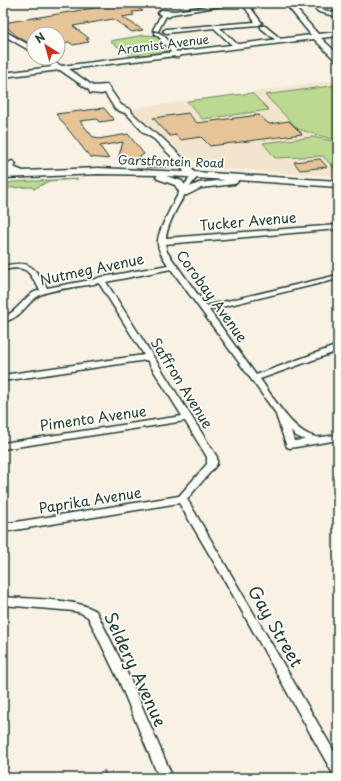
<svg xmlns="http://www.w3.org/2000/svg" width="341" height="781" font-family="'Playpen Sans',sans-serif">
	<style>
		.built { fill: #f3e4cd }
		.green { fill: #bbd991; stroke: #6d8b62 }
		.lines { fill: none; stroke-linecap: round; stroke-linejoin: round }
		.stream { stroke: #6592a6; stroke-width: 2.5 }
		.building { fill: #e6c498; stroke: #1f3d34 }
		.street-casing { stroke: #1f3d34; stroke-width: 3 }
		.secondary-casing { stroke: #1f3d34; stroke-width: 3 }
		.street { fill: #fdfcf7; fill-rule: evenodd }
		.secondary { fill: #fdfcf7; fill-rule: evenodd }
		.labels { text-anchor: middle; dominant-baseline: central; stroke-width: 3.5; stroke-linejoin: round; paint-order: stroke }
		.far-street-label { font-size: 12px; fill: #1f3d34; stroke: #fdfcf7 }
		.street-label { font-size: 14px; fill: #1f3d34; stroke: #fdfcf7 }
		.near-street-label { font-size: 17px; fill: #1f3d34; stroke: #fdfcf7 }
	</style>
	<rect width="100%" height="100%" fill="#f8f1e4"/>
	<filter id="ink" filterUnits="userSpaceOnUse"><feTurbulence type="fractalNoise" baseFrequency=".025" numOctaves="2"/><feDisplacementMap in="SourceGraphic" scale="8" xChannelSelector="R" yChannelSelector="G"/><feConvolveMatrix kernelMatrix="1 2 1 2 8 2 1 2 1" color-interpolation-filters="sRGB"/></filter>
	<g filter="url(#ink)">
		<path class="built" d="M338,80V176L208,168L190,159L128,109Z"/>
		<path class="green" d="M144,35L158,36L164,46L167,47L169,51L132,57L110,41Z
			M338,85V138L331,139L298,129L265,95Z
			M252,93L269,110L202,119L187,101Z
			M313,137L332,141L338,140V173L323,156L275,158L263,143Z
			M166,159L171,165L170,167L146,168Z
			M78,179L49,181L34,189H33V187L6,188L4,190V185L12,182Z"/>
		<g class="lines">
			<path class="stream" d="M104,771L107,778"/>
		</g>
		<path class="building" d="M95,3H131L143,11L132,12L134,15L122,17L143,30L132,32L113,19L73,26L90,39H86L89,42L73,45L69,42L58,44V34H34V44H31L19,38L3,24V23L100,7Z
			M104,108L114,120L99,122L97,119L80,121L93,137H96L98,139L128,134L144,154L141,156L132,159H118L123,142L100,146L109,159L90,157L56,114Z
			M188,113L197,123L259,115L269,124L289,121L302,134L210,146L201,137L180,140L176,135L170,136L153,118Z
			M320,159L327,167L300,170L294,162Z"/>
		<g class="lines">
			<defs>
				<path id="street" d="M228,3H240L173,14L169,17L166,16L158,31L153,30L161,15L158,13L161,10L175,11Z
					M242,3H247L262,23L259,25L220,28L238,45V47H234L214,28L166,33L163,31L166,29L255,22Z
					M308,3H313L323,10L338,13V17L319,12Z
					M261,26H265L282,40V42H278L261,28Z
					M155,32C165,32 173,48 179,55V57H175L160,38L155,34Z
					M193,176L196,178C185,193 168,220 166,238L338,225V229L165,244L167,252L206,306L338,275V279L209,310L256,375L338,345V351L260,379C274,398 292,432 316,437C322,438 332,435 338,434V440L290,448L287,447L275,412L171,269L106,282L217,457V464L213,469L187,499L338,758V776L333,774L225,581L179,503L3,532V524L179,496L207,464V457L185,421L3,449V443L182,416L147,360L3,381V375L144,355L99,283C85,286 51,289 40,295C24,304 24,317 3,322V317C19,312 24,294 40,290C28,270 27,265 3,270V266C31,260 33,266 47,288L96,279L100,277H103L168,265C163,257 157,250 158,240C159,229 183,180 193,176ZM291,431L296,436L305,440L294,441Z
					M3,597C28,599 76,598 96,611L131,681L173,778H159L119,681L88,617L81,613L74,611L3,605Z"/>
				<path id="secondary" d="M285,3H291L318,34L338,32V36L321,38L338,54V60H335L314,39L69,69L93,86L107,85L121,105L131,110L132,113L158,136L161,137L187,162L194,172L338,181V187L238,180L237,183L234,184L201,188L187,195H181L175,185L158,179L156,177L158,175L99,174L3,178V172H10L3,170V166L12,161L16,164L13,167L23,171L99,168L184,172L181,166L154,139L144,133L127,114L115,109L105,93L101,94L90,93L89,90L60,70L3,77V73L52,67L35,58H45L62,66L311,35ZM166,176L188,177L193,181L197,178L225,180L199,183L187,188L182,181Z
					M3,30L34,48V53L3,35Z"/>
			</defs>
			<use href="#street" class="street-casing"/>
			<use href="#secondary" class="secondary-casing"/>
			<use href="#street" class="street"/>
			<use href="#secondary" class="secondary"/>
		</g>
	</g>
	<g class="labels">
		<g class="far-street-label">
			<text transform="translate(163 44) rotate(-7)">Aramist Avenue</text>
			<text transform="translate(171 161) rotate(2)">Garstfontein Road</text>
		</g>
		<g class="street-label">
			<text transform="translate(248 221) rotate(-5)">Tucker Avenue</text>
			<text transform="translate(92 269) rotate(-12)">Nutmeg Avenue</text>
			<text transform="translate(212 296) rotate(54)">Corobay Avenue</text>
			<text transform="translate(182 383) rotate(58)">Saffron Avenue</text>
			<text transform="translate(93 418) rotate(-8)">Pimento Avenue</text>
			<text transform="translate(90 500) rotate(-9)">Paprika Avenue</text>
		</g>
		<g class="near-street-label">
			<text transform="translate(276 626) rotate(60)">Gay Street</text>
			<text transform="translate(136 669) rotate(65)">Seldery Avenue</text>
		</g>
	</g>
	<rect width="341" height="781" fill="none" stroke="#fdfcf7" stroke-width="16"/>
	<rect x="8" y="8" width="325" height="765" fill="none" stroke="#1f3d34" stroke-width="1.5" filter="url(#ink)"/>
	<g transform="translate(46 46) rotate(323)"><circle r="19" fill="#fdfcf7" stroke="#a4b0a9"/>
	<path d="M0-3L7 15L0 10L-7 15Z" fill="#c8321e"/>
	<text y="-6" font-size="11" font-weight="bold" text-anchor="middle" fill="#1f3d34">N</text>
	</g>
</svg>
